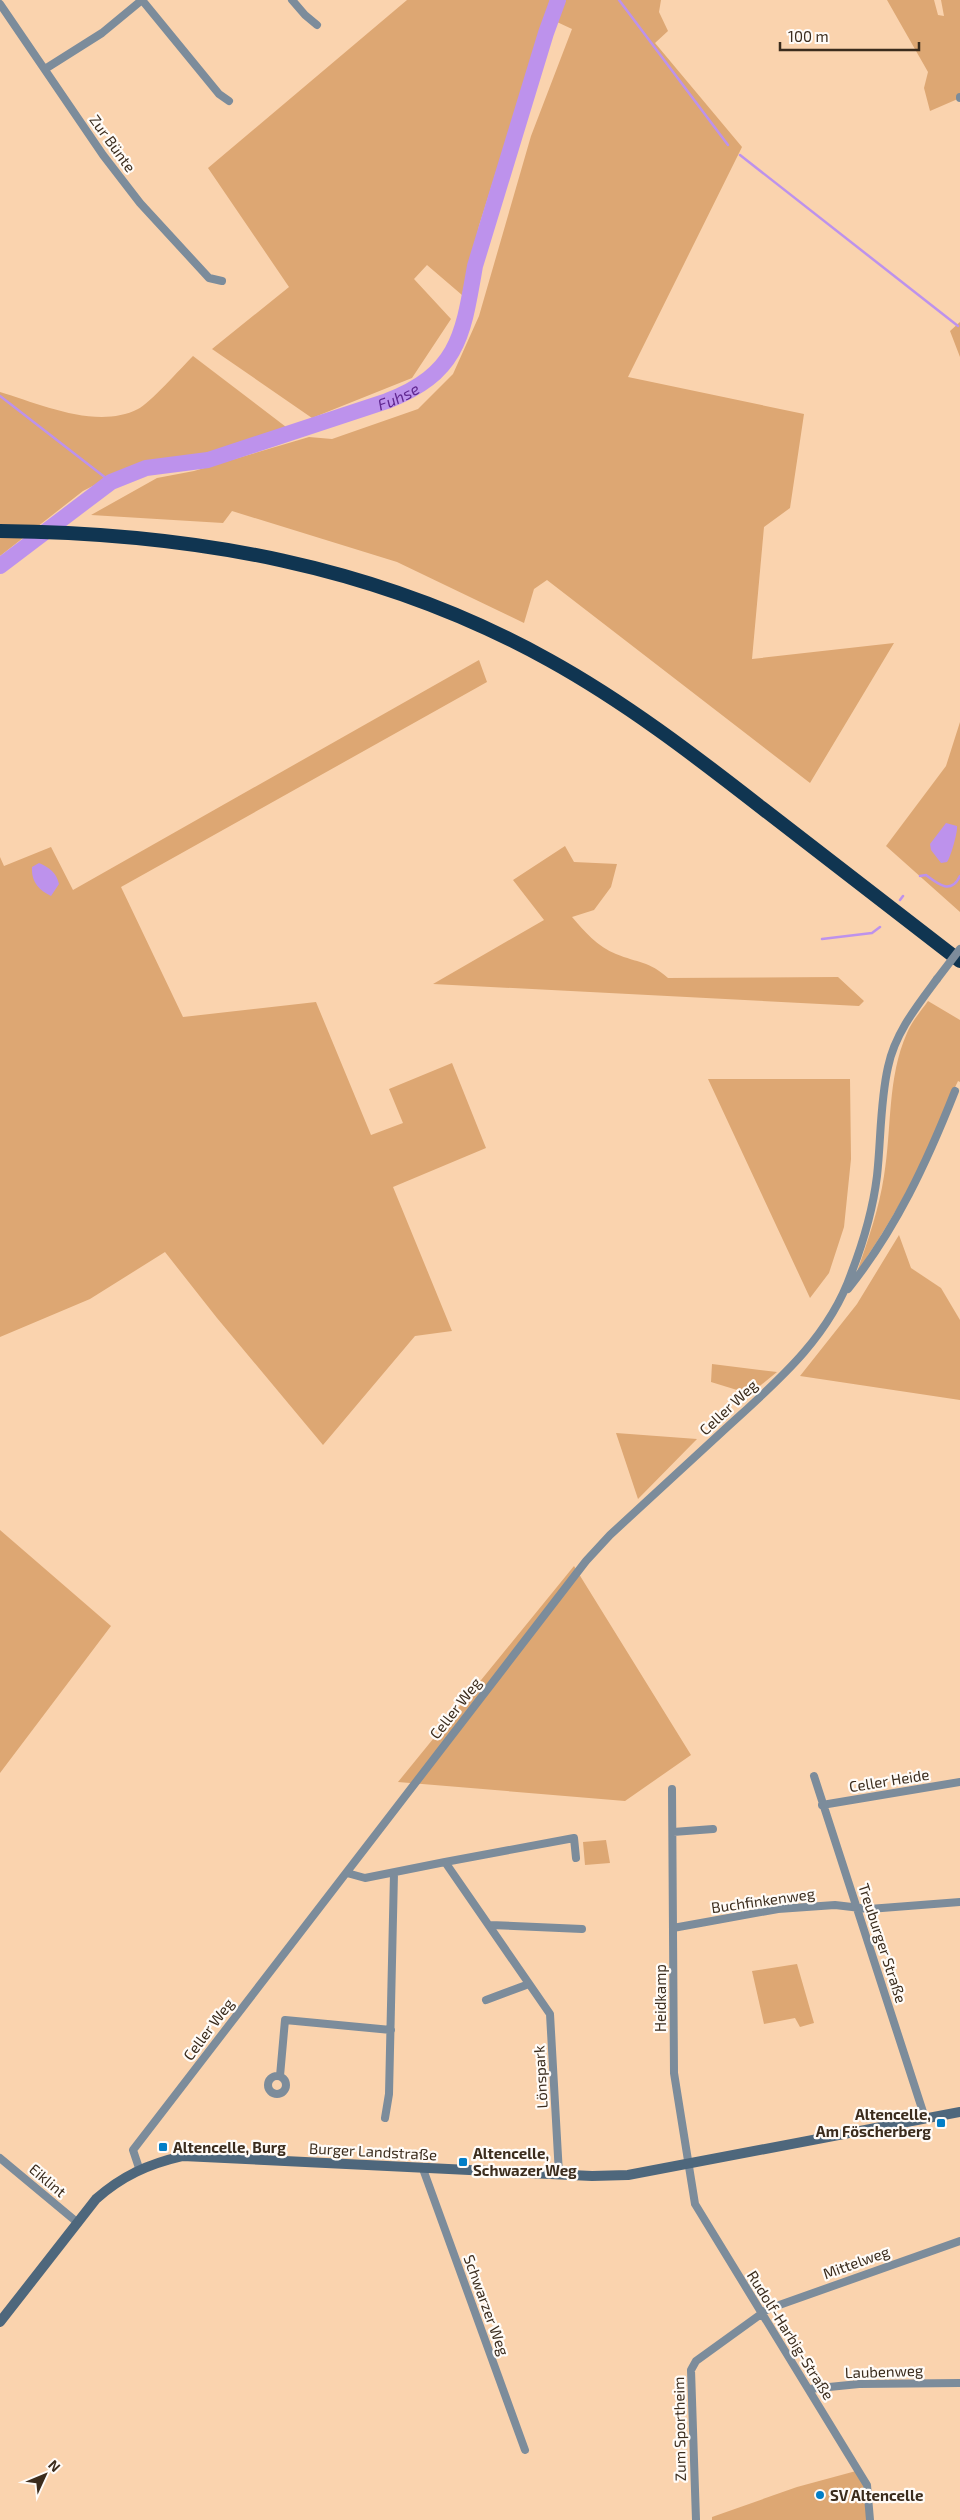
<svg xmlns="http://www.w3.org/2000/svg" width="960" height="2520" font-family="'Exo 2',sans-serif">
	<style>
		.green { fill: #dda773 }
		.water { fill: #bd92ec }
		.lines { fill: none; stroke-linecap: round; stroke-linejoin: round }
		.stream { stroke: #bd92ec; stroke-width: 2.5 }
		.river { stroke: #bd92ec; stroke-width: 16 }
		.street { stroke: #7c8c9b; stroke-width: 8 }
		.secondary { stroke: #4e677c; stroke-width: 10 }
		.highway { stroke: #103551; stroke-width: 14 }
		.street-bridge { stroke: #7c8c9b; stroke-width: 8 }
		.poi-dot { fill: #027ec7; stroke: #fffbf7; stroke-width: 2 }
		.labels { text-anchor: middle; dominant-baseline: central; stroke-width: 4.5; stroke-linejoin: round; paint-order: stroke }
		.street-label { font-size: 15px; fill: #3b2c1d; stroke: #fffbf7 }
		.poi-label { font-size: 15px; font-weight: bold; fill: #3b2c1d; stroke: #fffbf7; text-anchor: start }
		.water-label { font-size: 16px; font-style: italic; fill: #612890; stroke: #fffbf7 }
	</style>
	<rect width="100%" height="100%" fill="#fad3ae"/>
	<path class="green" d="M407,0H550L479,226L462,295L427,265L414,279L451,319L412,378L312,418L212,349L289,287L208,168Z
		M566,0H661L659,12L668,31L655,43L742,147L628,377L804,414L790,508L764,527L752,659L894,643L810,783L547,580L534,589L524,623L397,562L232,511L223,523L91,515L157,478L194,471L309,437L332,439L418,409L453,374L479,316L531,136L572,29L557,22Z
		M887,0H934L938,15L944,16L941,0H960V98L930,111L924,88L928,72Z
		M960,322V357L950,331Z
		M193,356L290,430L217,453L133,465L83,491L0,556V392C40,404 97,430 138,409C149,404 181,368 193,356Z
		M479,660L487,682L121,887L183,1017L316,1002L371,1135L403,1123L389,1089L452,1063L486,1148L393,1187L452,1331L415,1336L323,1445L217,1318L165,1252L90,1299L0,1337V857L4,866L51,847L73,890Z
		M960,722V912L886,846L946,766Z
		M565,846L574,862L617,864L611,887L594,910L572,917C584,931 598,947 616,954C638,963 649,961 668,978L838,977L864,1001L859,1006L433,984L544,920L513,880Z
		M928,1001L960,1020V1082L958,1081C949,1099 942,1119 934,1137C913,1184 886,1229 857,1272C868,1240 879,1209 884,1176C892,1128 887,1078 907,1033C912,1021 921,1011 928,1001Z
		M708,1079H850L851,1159L844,1227L829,1273L810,1298Z
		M899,1235L911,1268L941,1288L960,1320V1400L800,1376L857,1304Z
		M712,1364L777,1372L750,1394L711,1382Z
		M616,1433L697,1439L638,1499Z
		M0,1530L111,1626L0,1773Z
		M574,1566L691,1755L625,1801L398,1782Z
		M606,1840L610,1863L585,1865L583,1842Z
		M797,1964L814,2023L800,2027L795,2018L764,2024L752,1971Z
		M856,2471L865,2486L867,2520H712V2517L797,2487Z"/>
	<path class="water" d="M946,823L957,826C958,831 951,857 947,862L941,863L931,850L930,844Z
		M39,863C50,868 56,872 59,884L51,896C39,890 31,882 32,867Z"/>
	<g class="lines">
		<path class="stream" d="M619,0L728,145
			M740,155L958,326
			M0,396L111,482
			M920,876L926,875C938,884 951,895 960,876
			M900,900L903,896
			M822,939L872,933L880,927"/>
		<path class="river" id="s1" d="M0,566L111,482L146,468L208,460L387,401C459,373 463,335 475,266L546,33L558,0"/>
		<path class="street" d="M142,0L219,94L229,101
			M292,0L305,15L317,25
			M0,4L103,155L140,203L209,278L222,281
			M45,69L102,33L142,0
			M960,97V98
			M848,1289C896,1229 927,1162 955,1091
			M814,1776L925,2118
			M672,1789L674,2073L695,2204L867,2485L870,2520
			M822,1805L960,1782
			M673,1832L713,1829
			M445,1862L574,1838L576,1858
			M347,1873L365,1878L445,1862L550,2014L559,2174
			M490,1925L582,1929
			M673,1928L778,1909L835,1905L869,1909L960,1902
			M486,2000L529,1984
			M268 2085a9 9 0 1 1 18 0a9 9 0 1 1-18 0Z
			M280,2076L285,2020L391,2030
			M385,2118L389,2094L394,1873
			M0,2158L78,2223
			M139,2168L133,2150L586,1561L610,1535C648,1500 686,1465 724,1430C773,1385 828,1340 851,1274C863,1243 873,1209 877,1176C881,1140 880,1102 888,1067C895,1033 917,1006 937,979
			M423,2169L525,2450
			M809,2389L859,2384L960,2383
			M696,2520L691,2370L696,2361L768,2309L960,2241"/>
		<path class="secondary" d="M0,2322L96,2199C122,2176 148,2164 183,2156L592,2176L628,2175L960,2112"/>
		<path class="highway" d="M0,531C193,533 378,565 549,660C625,702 694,755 762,808C828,859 894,910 960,961"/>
		<path class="street-bridge" d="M937,979L960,949"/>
	</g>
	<g class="poi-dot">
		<rect x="936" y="2118" width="10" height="10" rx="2.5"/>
		<rect x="158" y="2142" width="10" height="10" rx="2.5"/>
		<rect x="458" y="2157" width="10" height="10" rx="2.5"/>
		<circle cx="820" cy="2495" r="5"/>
	</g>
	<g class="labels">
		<g class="street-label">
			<text transform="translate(113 143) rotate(54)">Zur Bünte</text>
			<text transform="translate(728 1407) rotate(-43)">Celler Weg</text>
			<text transform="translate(455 1708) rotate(-52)">Celler Weg</text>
			<text transform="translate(889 1780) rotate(-9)">Celler Heide</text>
			<text transform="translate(763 1900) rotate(-8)">Buchfinkenweg</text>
			<text transform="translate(883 1943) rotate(72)">Treuburger Straße</text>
			<text transform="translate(660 1998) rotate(-90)">Heidkamp</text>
			<text transform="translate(208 2029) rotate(-53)">Celler Weg</text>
			<text transform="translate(540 2077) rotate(-93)">Lönspark</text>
			<text transform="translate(373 2151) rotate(3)">Burger Landstraße</text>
			<text transform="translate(48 2180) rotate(40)">Eiklint</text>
			<text transform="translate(856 2262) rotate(-20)">Mittelweg</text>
			<text transform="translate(487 2305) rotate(70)">Schwarzer Weg</text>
			<text transform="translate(791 2335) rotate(58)">Rudolf-Harbig-Straße</text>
			<text transform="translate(884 2371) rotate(-2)">Laubenweg</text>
			<text transform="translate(679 2429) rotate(-91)">Zum Sportheim</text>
		</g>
		<g class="poi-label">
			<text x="931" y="2114" text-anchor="end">Altencelle,<tspan x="931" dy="17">Am Föscherberg</tspan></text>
			<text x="173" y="2147">Altencelle, Burg</text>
			<text x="473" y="2153">Altencelle,<tspan x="473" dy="17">Schwazer Weg</tspan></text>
			<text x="830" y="2495">SV Altencelle</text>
		</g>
		<g class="water-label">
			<text stroke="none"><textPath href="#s1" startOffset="440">Fuhse</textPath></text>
		</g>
	</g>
	<g transform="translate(45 2475) rotate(46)" stroke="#fffbf7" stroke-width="4" paint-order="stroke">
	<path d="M0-4L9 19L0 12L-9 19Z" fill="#3b2c1d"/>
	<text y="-8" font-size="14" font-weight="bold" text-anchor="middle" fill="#3b2c1d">N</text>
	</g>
	<path d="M780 42v8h139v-8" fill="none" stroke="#3b2c1d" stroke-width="2.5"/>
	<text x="788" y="42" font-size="15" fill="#3b2c1d" stroke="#fffbf7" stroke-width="4" paint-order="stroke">100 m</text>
</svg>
